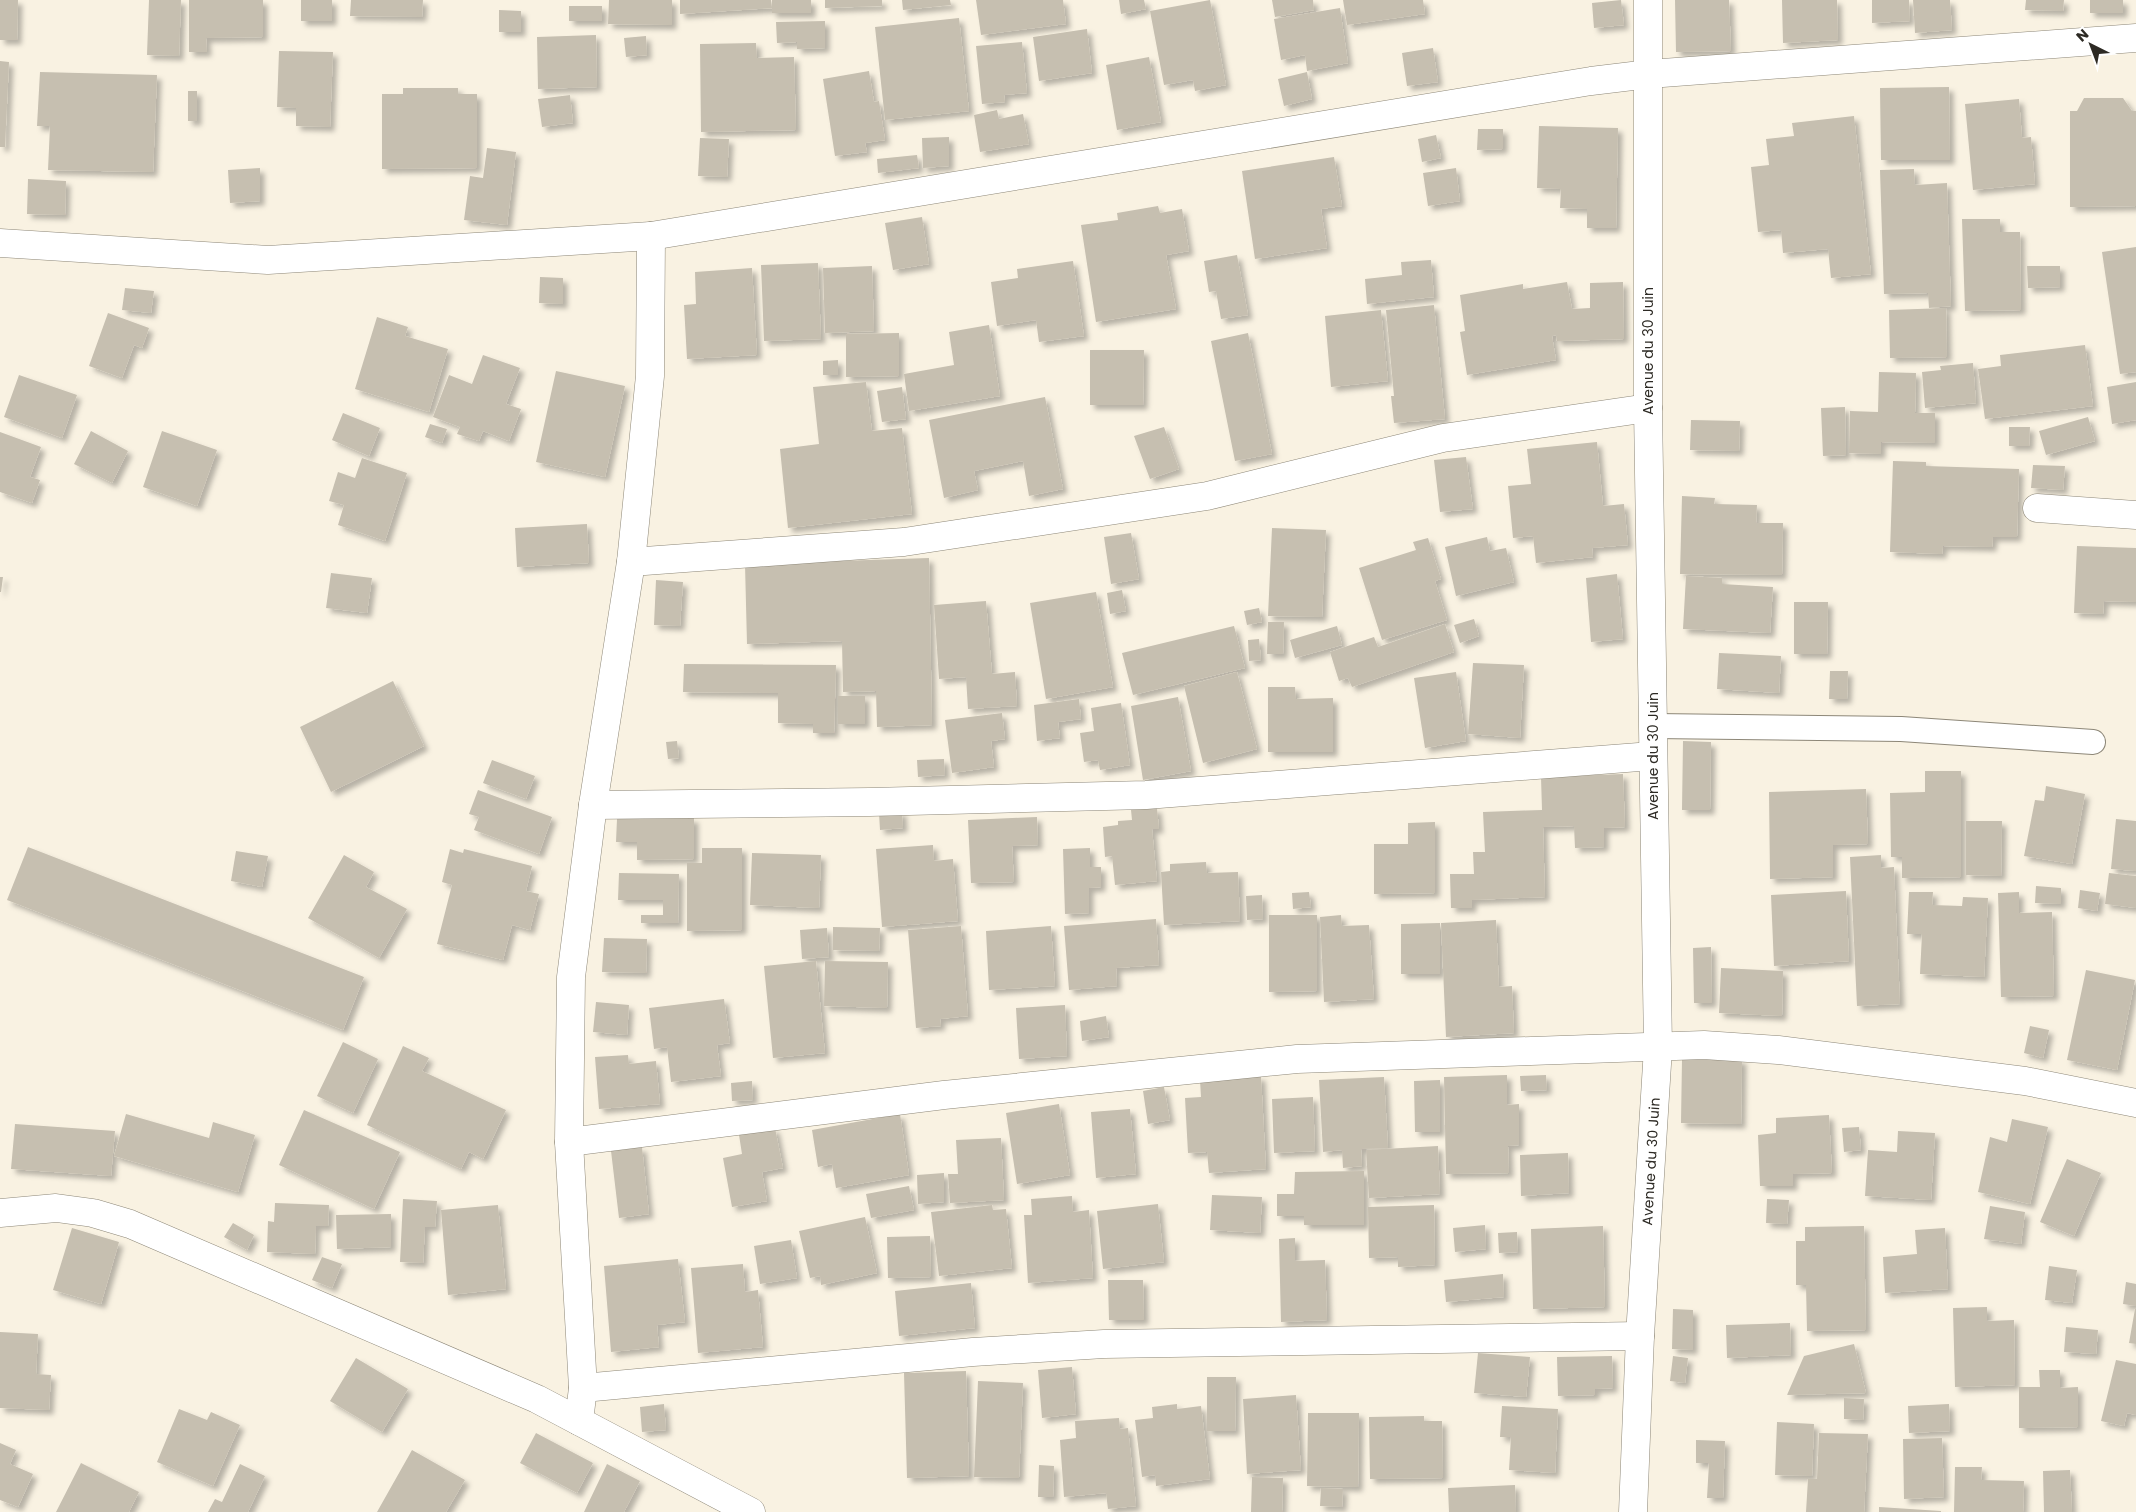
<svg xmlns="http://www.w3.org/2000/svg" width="2136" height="1512" font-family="Poppins,sans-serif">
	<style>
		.building { fill: #c6bfb0; filter: url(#shadow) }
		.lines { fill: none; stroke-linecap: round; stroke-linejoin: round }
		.lane-casing { stroke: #8d8778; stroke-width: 26 }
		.street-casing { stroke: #8d8778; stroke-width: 29 }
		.lane { stroke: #fff; stroke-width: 24 }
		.street { stroke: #fff; stroke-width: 28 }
		.labels { text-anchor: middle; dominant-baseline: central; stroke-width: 4; stroke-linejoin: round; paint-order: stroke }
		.street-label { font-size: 14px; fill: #2d2a24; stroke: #fff }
	</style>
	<defs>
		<filter id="shadow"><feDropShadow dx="4.5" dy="4.5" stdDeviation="2.5" flood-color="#0004"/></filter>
	</defs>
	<rect width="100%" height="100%" fill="#f9f2e2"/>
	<path class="building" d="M0,0H18L17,40H0Z
		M149,0H181L179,56L147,55Z
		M189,0H263V37L206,38L207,52H189Z
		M301,0H332V21H301Z
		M351,0H423L422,17L350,16Z
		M609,0H672V25L608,24Z
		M680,0H771L772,8L680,14Z
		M772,0H811V13H772Z
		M825,0H882V6L825,8Z
		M902,0H950L951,5L903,10Z
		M976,0H1063L1066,24L981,35Z
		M1119,0H1144L1146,9L1121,14Z
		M1210,0L1226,85L1195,91L1193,80L1164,85L1150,11Z
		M1272,0H1313L1314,10L1275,17Z
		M1343,0H1423L1425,14L1347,25Z
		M1621,0L1624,25L1594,28L1592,3Z
		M1675,0H1729L1731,51L1676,52Z
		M1782,0H1837L1838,40L1783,43Z
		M1872,0H1909L1910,21L1872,23Z
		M1913,0H1950L1952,30L1915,33Z
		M2026,0H2064L2063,11L2025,10Z
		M2090,0H2123V13H2090Z
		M569,6H602V21H569Z
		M1340,8L1348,63L1307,71L1305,55L1281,60L1274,19Z
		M499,10L521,11V32H499Z
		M959,18L969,111L885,120L875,27Z
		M825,21V48L797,49V42L777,43L776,22Z
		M1087,29L1092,73L1039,81L1033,37Z
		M596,35L597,87L538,89L537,37Z
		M646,36L647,55L626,57L624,38Z
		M1022,42L1027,93L1004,95L1005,102L982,104L976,46Z
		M756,43L757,58L794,57L796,130L701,132L700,44Z
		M1433,48L1438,82L1407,86L1402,53Z
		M279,51L333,52L330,127L296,126V108L277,107Z
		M1149,57L1161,122L1117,130L1106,65Z
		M0,61L9,62L5,147H0Z
		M869,71L874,102L879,101L885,140L865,143L867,152L835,156L823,79Z
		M40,72L157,75L153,172L48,170L50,126H37Z
		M1307,72L1312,99L1284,106L1278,79Z
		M1949,87L1950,160H1881L1880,88Z
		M403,88H458V94H477V168L382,169V94H403Z
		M188,91H197V121H188Z
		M570,95L573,123L542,127L538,99Z
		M2084,98H2123L2132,111H2136V206L2070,207V111H2077Z
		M2019,99L2022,138L2031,137L2035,184L1973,190L1965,104Z
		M997,110L999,119L1023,114L1029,144L980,152L974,115Z
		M1854,116L1871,274L1831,278L1828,249L1783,253L1781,230L1758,232L1751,167L1769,165L1766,139L1794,136L1792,123Z
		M1539,126L1618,128L1616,228H1587V209L1560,208L1561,189L1537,188Z
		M1478,129H1503V149L1477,150Z
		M1436,135L1441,158L1422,162L1418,139Z
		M949,137V166L923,168L922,138Z
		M700,138L729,139L727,177L698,176Z
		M487,148L516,152L507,225L464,220L470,176L483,178Z
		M917,155L919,168L878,173L877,159Z
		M1334,157L1342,206L1321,209L1327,248L1255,259L1242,171Z
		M260,168V201L230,203L228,170Z
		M1456,168L1460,201L1428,206L1423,173Z
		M1914,169L1915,185L1947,183L1951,306L1929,308L1928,293L1884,294L1880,170Z
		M28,179L66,181L65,215L27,214Z
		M1158,206L1160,213L1182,209L1189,251L1166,255L1176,309L1096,322L1081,225L1118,220L1117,213Z
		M922,217L929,264L893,270L885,223Z
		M1962,219H2000V232H2020L2021,310L1965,311Z
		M2136,247V372L2120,374L2102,252Z
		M1237,255L1248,315L1221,319L1216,291L1209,292L1204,261Z
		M1431,260L1434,297L1367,304L1365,279L1402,275L1401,262Z
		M1073,261L1084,336L1039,342L1036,320L997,326L991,282L1018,278L1017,269Z
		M818,263L821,339L764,341L761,265Z
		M872,266L874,331L825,333L823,268Z
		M2027,266H2060V287L2028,288Z
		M752,268L757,355L687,359L684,305L696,304L695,272Z
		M540,277L563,278V304L539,303Z
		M1567,282L1572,309L1590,308V283L1623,282L1624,339L1557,341L1556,335L1552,336L1556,360L1467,375L1460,332L1465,331L1460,295L1523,284V289Z
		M125,288L154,291L151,313L122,310Z
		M1434,305L1445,419L1394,423L1391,396H1394L1386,310Z
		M1946,308L1947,357L1890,358L1889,310Z
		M1381,310L1388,381L1331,387L1325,316Z
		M108,313L149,328L142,348L134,345L122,378L89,366Z
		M377,317L408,327L405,336L448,349L429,412L355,389Z
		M989,325L1000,396L909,411L904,374L954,365L949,332Z
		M899,333V376L846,377V334Z
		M1248,333L1272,454L1235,461L1211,341Z
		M2085,345L2093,406L1985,419L1978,369L2001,366L2000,355Z
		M1090,350H1144L1143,405H1090Z
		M483,355L520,368L506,404L521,409L509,441L483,431L479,441L457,434L460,427L433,417L449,375L472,384Z
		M838,360V375H823V361Z
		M1973,363L1976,403L1925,408L1922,372L1941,370L1940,366Z
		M556,371L625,386L605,477L536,462Z
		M1879,372L1916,373L1915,413H1935V443L1881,442V454L1849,453L1850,411L1878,412Z
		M19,375L77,395L62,438L4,417Z
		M866,382L872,431L902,428L912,514L788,528L780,449L819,444L813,387Z
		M2136,382V420L2112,424L2107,387Z
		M902,387L906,419L882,422L877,391Z
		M1045,397L1063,489L1029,496L1023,461L974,471L978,490L944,498L929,420Z
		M1845,407L1846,455L1823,456L1821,408Z
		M343,413L380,428L369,456L332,440Z
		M2088,417L2095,441L2046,455L2039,431Z
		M1691,420L1740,421L1739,451L1690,450Z
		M430,424L447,429L442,443L425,437Z
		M1164,427L1179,469L1150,479L1134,436Z
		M2009,427H2030L2029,446H2009Z
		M91,431L128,451L112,483L74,464Z
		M162,431L217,450L197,506L143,487Z
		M0,432L41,447L30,477L40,480L32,503L0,492Z
		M1597,442L1603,506L1624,504L1628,545L1592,548L1593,557L1536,563L1533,536L1513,538L1508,486L1531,484L1527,449Z
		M1466,457L1473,509L1440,512L1434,460Z
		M362,458L407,473L385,541L338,525L344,505L329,501L338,472L355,478Z
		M1893,461L1926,462V466L2019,469L2017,537H1993L1992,547L1943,546L1942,554L1890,552Z
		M2033,465L2065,466L2063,490L2031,488Z
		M1682,496L1715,498L1714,504L1757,505L1756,523H1783L1782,575L1680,574Z
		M587,524L589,563L517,567L515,528Z
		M1272,528L1326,530L1322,617L1268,616Z
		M1131,533L1139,579L1111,584L1104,537Z
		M1487,537L1490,551L1506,548L1514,582L1456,596L1445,547Z
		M1428,538L1441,579L1435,581L1447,620L1382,640L1359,568L1416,550L1413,542Z
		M2077,546L2136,548V602L2104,601L2103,614L2074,613Z
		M929,558L932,725L877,727L876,691L843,692L842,641L747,644L745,564Z
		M331,573L372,578L367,613L326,608Z
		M1617,574L1623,639L1591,642L1586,578Z
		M1686,576L1722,578V584L1773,587L1770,633L1683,629Z
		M0,577H3L1,592H0Z
		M656,580L683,582L680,626L654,625Z
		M1122,590L1126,611L1110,614L1107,593Z
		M1096,592L1113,687L1046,699L1030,603Z
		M986,601L992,674L1015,672L1017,706L968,709L966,677L939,679L934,605Z
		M1794,602H1828L1827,654H1794Z
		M1259,608L1262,622L1247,625L1244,611Z
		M1474,619L1479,636L1460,643L1454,625Z
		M1268,622H1284L1283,654H1267Z
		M1445,624L1454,652L1352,687L1348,678L1339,681L1330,652L1374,637L1378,647Z
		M1234,626L1245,668L1133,695L1122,653Z
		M1337,626L1342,645L1295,658L1290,640Z
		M1259,639L1261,660L1249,661L1248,640Z
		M1719,653L1781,656L1779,693L1717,689Z
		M1473,663L1524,665L1520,738L1468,734Z
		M684,664L836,665L834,733H813V724L778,723V693L683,692Z
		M1830,671H1848L1847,699H1829Z
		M1237,672L1257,749L1203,763L1184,686Z
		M1456,672L1466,741L1425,748L1414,678Z
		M393,681L424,746L331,792L300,727Z
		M1268,687H1295L1296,699L1333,698V752H1268Z
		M838,696H865V724H838Z
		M1178,697L1191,771L1143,780L1131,706Z
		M1079,699L1081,719L1058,722L1060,738L1037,741L1034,705Z
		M1121,703L1130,765L1100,770L1098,760L1084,762L1080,733L1094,731L1091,708Z
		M1002,713L1005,739L991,741L994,767L952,773L945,720Z
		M677,741L679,758L668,759L666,742Z
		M1683,741L1711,742L1710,810H1682Z
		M944,759L945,775L918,777L917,760Z
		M492,760L535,776L526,799L483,783Z
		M1925,771H1961V877L1902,878V857H1891L1890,793L1925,792Z
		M1623,774L1625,827L1604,828V847L1575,848L1574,826L1543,827L1545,897L1472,900V908H1451L1450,874H1474L1473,852H1485L1483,812L1542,810L1541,777Z
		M2046,786L2085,794L2072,864L2024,856L2035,800L2044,801Z
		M1866,789L1868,844L1833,845V877L1770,879L1769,792Z
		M478,790L552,817L539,854L474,830L479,817L469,814Z
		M1157,808L1159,829H1152L1157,881L1115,885L1112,856L1105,857L1103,827L1118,825V821L1132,820L1131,810Z
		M902,811L903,828L880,830L879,813Z
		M1037,817L1038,845L1012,846L1014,882L971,883L968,820Z
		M694,818V859L637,860V842H616L617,819Z
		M2116,819L2136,821V871L2111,869Z
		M1966,821H2002L2001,876L1966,875Z
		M1435,822V893L1374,894V844H1408V823Z
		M933,845L934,861L953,859L958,921L882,927L876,849Z
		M28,847L364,977L343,1030L7,900Z
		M702,848H742V930L687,931V863H702Z
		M1090,848V867H1101V887L1089,888V913L1065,914L1063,849Z
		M450,849L463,853L464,849L532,866L526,891L539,894L530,930L512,925L503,960L437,944L452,885L442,882Z
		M236,851L268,856L262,887L231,881Z
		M752,853L821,855L819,908L750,905Z
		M344,855L374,872L366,887L407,909L379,958L308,918Z
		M1881,855V868L1894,867L1900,1004L1857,1006L1850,857Z
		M1206,862L1207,873L1238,872L1240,921L1164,925L1161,872L1170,871V864Z
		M619,873L679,874L678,923H641V915H663V900H618Z
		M2109,873L2136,876V908L2105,904Z
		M2036,886L2061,888V904L2035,903Z
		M2080,890L2100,893L2097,911L2078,908Z
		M1846,891L1849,961L1774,966L1771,895Z
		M1309,892L1311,907L1293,909L1292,893Z
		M1909,892H1933L1932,905L1962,906L1963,897L1988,898L1984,977L1920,974L1922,934H1907Z
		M2019,892V913L2052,912L2054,996L2001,997L1998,893Z
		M1262,895L1263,919L1247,920L1246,896Z
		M1269,915H1317V991L1269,992Z
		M1341,915L1342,926L1369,925L1374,999L1324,1002L1320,917Z
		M1156,919L1159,965L1116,968L1117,986L1069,990L1064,926Z
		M1496,920L1499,987L1512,986L1514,1033L1446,1037L1441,923Z
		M1440,923V974H1401V924Z
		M961,926L968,1016L940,1019L941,1026L916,1028L908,930Z
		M1051,926L1055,986L989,990L986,931Z
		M833,927L880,928L879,951L833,950Z
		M827,928L829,957L802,959L800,930Z
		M604,938L647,939L646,973L602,972Z
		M1711,947L1712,1003H1694L1693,948Z
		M816,961L825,1053L773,1058L764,966Z
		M825,961L888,962L887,1008L824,1006Z
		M1721,968L1783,971L1782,1016L1719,1013Z
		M2086,970L2135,980L2117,1070L2067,1060Z
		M724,999L730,1043L717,1045L721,1076L671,1082L667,1047L654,1049L649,1008Z
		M596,1002L629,1005L627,1035L593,1032Z
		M1065,1005L1067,1056L1019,1059L1016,1008Z
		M1106,1016L1109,1037L1082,1041L1080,1021Z
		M2030,1026L2049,1030L2043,1058L2024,1053Z
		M343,1042L378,1059L353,1113L317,1096Z
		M403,1046L429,1058L422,1071L506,1110L483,1159L469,1152L461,1169L367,1125Z
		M628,1055L629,1064L656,1061L660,1104L599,1109L595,1057Z
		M1682,1059H1742L1741,1124L1681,1123Z
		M1507,1075V1105L1519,1104V1145L1508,1146L1509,1173L1446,1174L1444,1077Z
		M1546,1075L1547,1090L1521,1091L1520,1076Z
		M1261,1076L1266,1169L1209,1173L1207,1152L1188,1153L1185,1098L1201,1097L1200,1080Z
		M1384,1077L1388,1148L1361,1149L1362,1166L1343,1168L1342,1150L1323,1152L1319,1080Z
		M1440,1080V1132H1415L1414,1081Z
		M752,1081L753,1100L732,1101L731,1083Z
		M1164,1087L1170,1120L1148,1124L1143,1091Z
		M1313,1097L1315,1151L1274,1153L1272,1099Z
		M1059,1104L1070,1175L1017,1184L1006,1113Z
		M1130,1109L1136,1174L1096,1178L1091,1112Z
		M304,1110L400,1152L374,1209L279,1165Z
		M126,1114L209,1138L213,1122L255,1135L238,1192L114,1156Z
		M900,1114L909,1175L836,1188L832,1164L818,1167L812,1130Z
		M1829,1115L1832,1173L1793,1174V1186H1760L1758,1135L1776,1133V1118Z
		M2012,1119L2048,1127L2030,1204L1978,1192L1990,1137L2007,1142Z
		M15,1124L115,1131L111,1176L11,1169Z
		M1859,1127L1861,1150L1844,1152L1842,1128Z
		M775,1128L783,1168L762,1172L767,1201L732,1207L723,1158L742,1154L739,1135Z
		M1898,1131L1935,1133L1931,1200L1865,1196L1868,1150L1897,1152Z
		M1001,1138L1004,1200L950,1203L948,1174H958L956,1140Z
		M1438,1146L1440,1194L1369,1198L1366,1150Z
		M642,1147L649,1214L619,1218L611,1151Z
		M1568,1153L1569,1193L1521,1196L1520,1155Z
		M2067,1159L2101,1173L2074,1236L2040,1222Z
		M1364,1171V1225H1304V1216H1277V1194H1294L1295,1172Z
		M944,1173V1202L918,1204L917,1175Z
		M909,1186L914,1210L871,1218L866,1194Z
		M1212,1195L1262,1197L1260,1233L1210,1230Z
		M1072,1196L1073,1212L1089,1210L1093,1278L1028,1283L1024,1215H1032L1031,1199Z
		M403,1199L437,1201L435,1227H425L423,1263L400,1262Z
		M1767,1199L1789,1200L1787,1224L1766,1223Z
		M275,1203L329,1205L328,1226H316L315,1254L267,1252L268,1221L274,1222Z
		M1158,1204L1164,1262L1103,1269L1097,1211Z
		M498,1205L506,1289L448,1295L441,1210Z
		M992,1205L993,1210L1006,1209L1012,1268L939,1276L931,1212Z
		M1434,1205L1435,1265L1398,1267V1257L1369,1258L1368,1207Z
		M1990,1206L2025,1212L2021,1244L1984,1239Z
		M391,1214V1247L337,1249L336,1215Z
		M865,1217L877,1273L821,1285L820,1276L810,1278L799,1231Z
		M233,1223L254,1235L247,1250L224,1237Z
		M1485,1225L1486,1249L1455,1252L1453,1228Z
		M1603,1226L1605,1307L1533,1309L1531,1229Z
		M1864,1226L1866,1330L1807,1331L1806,1285H1796V1241H1805V1227Z
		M72,1228L119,1242L101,1304L53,1290Z
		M1945,1228L1948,1289L1885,1293L1883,1257L1917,1254L1915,1230Z
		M1517,1232L1518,1252L1499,1253L1498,1233Z
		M930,1236L931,1277L888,1278L887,1237Z
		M1295,1238V1261L1325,1260L1327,1320L1281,1322L1279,1239Z
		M791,1240L797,1278L760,1284L754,1246Z
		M322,1257L342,1264L332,1288L312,1280Z
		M678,1259L685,1322L657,1325L659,1347L611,1352L604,1266Z
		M743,1264L745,1292L758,1290L763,1347L698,1353L691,1268Z
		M2049,1266L2077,1270L2072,1303L2045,1300Z
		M1503,1274L1504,1297L1446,1302L1444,1280Z
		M1108,1280H1143L1144,1320H1109Z
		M2126,1282L2136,1284V1306L2123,1304Z
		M971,1283L975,1328L899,1336L895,1291Z
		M1987,1307V1321L2014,1320L2015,1385L1955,1387L1953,1308Z
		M1673,1309L1693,1310V1350L1672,1349Z
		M2135,1309H2136V1344L2129,1343Z
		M1790,1323L1791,1355L1727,1358L1726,1325Z
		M2066,1327L2098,1330L2096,1354L2064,1352Z
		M0,1332L38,1334L36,1374L51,1375L49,1410L0,1408Z
		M1854,1344L1866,1393L1787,1395L1804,1356Z
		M1478,1353L1530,1357L1526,1397L1474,1393Z
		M1612,1356L1613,1388L1595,1389V1395L1558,1396L1557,1357Z
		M1673,1356L1688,1358L1685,1383L1670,1381Z
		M356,1358L408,1389L382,1432L330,1401Z
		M2116,1360L2136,1364V1415L2127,1413L2124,1426L2101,1421Z
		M1072,1367L1076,1414L1042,1418L1038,1370Z
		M2039,1370H2060V1388L2078,1387V1427L2019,1428V1387H2040Z
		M966,1371L969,1476L907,1478L904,1373Z
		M1207,1377H1236L1235,1431H1207Z
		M978,1381L1023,1383L1019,1478L974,1477Z
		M1296,1395L1301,1470L1247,1474L1243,1399Z
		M1844,1398L1864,1399L1863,1420L1844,1419Z
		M664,1404L666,1430L642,1432L640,1407Z
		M1177,1404V1409L1201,1406L1210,1479L1156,1486L1155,1475L1142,1477L1135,1420L1153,1418L1152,1407Z
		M1949,1404L1950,1431L1909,1433L1908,1406Z
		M1502,1406L1558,1409L1555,1473L1509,1470L1511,1437H1500Z
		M179,1409L207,1420L211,1412L240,1425L213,1486L157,1462Z
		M1308,1413H1359L1358,1487L1307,1486Z
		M1424,1416V1421H1442L1443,1478L1370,1479L1369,1417Z
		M1119,1418L1120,1429L1128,1428L1136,1506L1108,1509L1106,1493L1064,1497L1060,1440L1076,1438L1075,1421Z
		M1777,1422L1814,1424L1812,1476L1775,1475Z
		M536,1433L593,1463L577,1493L520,1463Z
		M1819,1433L1868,1434L1864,1512H1806L1808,1479H1817Z
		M1942,1438L1944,1497L1904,1499L1903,1439Z
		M1696,1440L1725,1441L1723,1498H1707L1709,1463H1696Z
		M0,1443L16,1450L10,1464L33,1474L18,1507L0,1500Z
		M412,1450L465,1480L446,1512H377Z
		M81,1463L139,1492L129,1512H56Z
		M240,1464L265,1476L248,1512H208L215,1499L222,1502Z
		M607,1464L640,1481L624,1512H584Z
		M1039,1465L1054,1466L1053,1497H1038Z
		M1955,1467H1982L1981,1480L2024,1481L2023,1512H1954Z
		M2070,1470L2072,1512H2044L2043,1471Z
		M1252,1477L1283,1478L1282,1512H1251Z
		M1515,1485L1516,1512H1449L1448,1488Z
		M1321,1488L1343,1489L1342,1507L1320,1506Z
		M1879,1507L1941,1511V1512H1879Z"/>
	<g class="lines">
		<defs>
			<path id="lane" d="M1654,726L1901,729L2093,742"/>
			<g id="street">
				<path d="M0,243L268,260L651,236L1591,81L1649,74L2136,38"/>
				<path d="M2037,508L2136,515"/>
				<path d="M631,562L904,542L1207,496L1443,438L1648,408"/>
				<path d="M593,805L870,802L1146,795L1652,756"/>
				<path d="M569,1142L944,1095L1297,1059L1704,1045L1778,1050L2025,1081L2136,1103"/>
				<path d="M0,1213L56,1208L93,1213L130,1224L537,1399L751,1512"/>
				<path d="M583,1388L973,1352L1104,1344L1640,1336"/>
				<path d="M579,1421L583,1388L569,1142L571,977L593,805L631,562L650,376L651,236"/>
				<path id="s1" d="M1633,1512L1640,1336L1658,1048L1648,408V0"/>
			</g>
		</defs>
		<use href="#lane" class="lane-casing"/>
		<use href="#street" class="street-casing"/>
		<use href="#lane" class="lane"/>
		<use href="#street" class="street"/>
	</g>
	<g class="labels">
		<g class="street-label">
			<text transform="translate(1648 351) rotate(-90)">Avenue du 30 Juin</text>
			<text transform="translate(1653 756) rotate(-90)">Avenue du 30 Juin</text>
			<text stroke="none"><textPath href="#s1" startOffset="351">Avenue du 30 Juin</textPath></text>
		</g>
	</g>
	<g transform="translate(2091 45) rotate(318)" stroke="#ffffff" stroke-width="4" paint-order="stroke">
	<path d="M0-4L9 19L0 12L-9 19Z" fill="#2d2a24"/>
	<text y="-8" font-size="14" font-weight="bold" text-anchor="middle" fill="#2d2a24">N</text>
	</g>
</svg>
